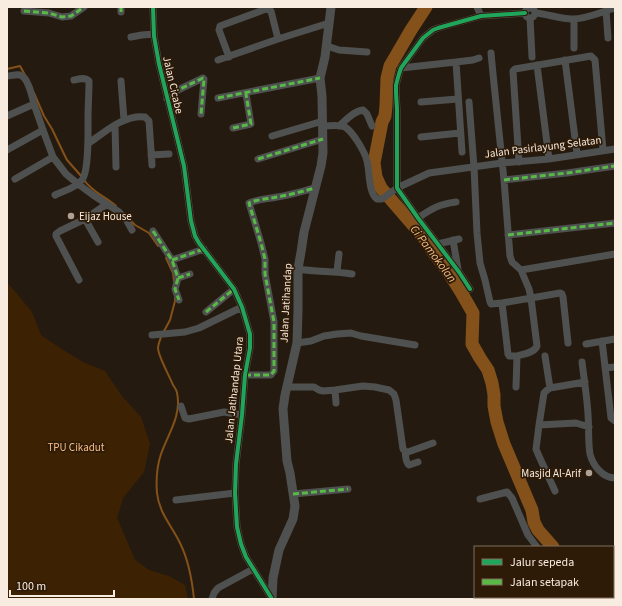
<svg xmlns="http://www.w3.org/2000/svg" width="622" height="606" font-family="'Source Sans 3',sans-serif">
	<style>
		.green { fill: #3c2203 }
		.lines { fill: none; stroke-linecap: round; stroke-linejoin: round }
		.stream { stroke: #835119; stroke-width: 2 }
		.river { stroke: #835119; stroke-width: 13 }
		.minor { stroke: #4e5150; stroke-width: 7 }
		.tertiary { stroke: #4e5150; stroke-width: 9 }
		.quiet { stroke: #58b947; stroke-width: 3; stroke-dasharray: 6 3; stroke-linecap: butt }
		.cycleway-casing { stroke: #2d1a07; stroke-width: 6 }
		.cycleway { stroke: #20a55d; stroke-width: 4 }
		.poi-dot { fill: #aea296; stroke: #2d1a07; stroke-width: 1.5 }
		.labels { text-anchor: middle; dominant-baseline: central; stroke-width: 3.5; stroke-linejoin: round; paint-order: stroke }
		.street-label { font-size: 11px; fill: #f8ebdf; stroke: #2d1a07 }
		.poi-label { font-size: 11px; fill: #f8ebdf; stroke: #2d1a07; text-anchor: start }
		.park-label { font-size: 11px; fill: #f3bb86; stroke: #2d1a07 }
		.water-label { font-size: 12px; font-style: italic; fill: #f5bd88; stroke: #2d1a07 }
	</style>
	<rect width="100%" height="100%" fill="#251a0f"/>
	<path class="green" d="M7,282L32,312L41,335L60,348L83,362L105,371L121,395L141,417L150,444L144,472L123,498L117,518L135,560L149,570L169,576L185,585L188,599H7Z"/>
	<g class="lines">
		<path class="stream" d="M7,69L20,66L25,75
			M34,93L44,116L52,129L64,154L67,160L82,177
			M84,180C92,192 106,197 116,206
			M128,218L135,225L149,233L158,246
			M166,258L173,273L174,282
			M163,333L170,320L175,301V298
			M161,337C160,340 158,345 158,348C158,356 170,377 173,385C175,388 177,390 177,393C182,415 168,434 161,454C157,466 156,481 157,493C159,513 172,526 180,543C189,561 192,579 194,599"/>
		<path class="river" d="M426,7L411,30L390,66L387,78L386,106L385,116L382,122L374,163L376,177L381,188L425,239L433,252L447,270L461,292L473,313L472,344L480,358L488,370L492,383L494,395V406L497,422L504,444L532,510L534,522L538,530L553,547
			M597,597L599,599"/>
		<path class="minor" d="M121,7V12
			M153,7L154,36L159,64L184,166L191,221L195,236L199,243L234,289L242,307L250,334V348L245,375L242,415L236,464L235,493L237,527L241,544L246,557L272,599
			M477,7L481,16
			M525 13a5 5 0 1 1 10 0a5 5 0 1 1-10 0Z
			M606,10L608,38
			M24,11L49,13L62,17L71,16L84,7
			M535,13C548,14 560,19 572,19C587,19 601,12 615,8
			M530,18L532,57
			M574,19V48
			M131,37L142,35L154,34
			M327,46L339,50L367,52
			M491,53L493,74L504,180L510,256L512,262L521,270L529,289L531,298L537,346C534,353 524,354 517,356
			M229,57L219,30L220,26L266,9L271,11L278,39
			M218,60L278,39L329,23
			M565,60L577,154
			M456,62L473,60L479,58
			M537,65L549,159
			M401,68L456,62L462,152
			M7,76C11,76 16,74 20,75C28,77 32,96 34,104
			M121,81L124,120
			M218,98L320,78
			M167,99L178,90L203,78L204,79L201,114
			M421,102L458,99
			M469,102L474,167L477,233L480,263L485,280L490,302L491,304L502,303L560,293L562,294L563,297L568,343
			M7,116L34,104L43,130
			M115,125L116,167
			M323,126C330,126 339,124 345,127C353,132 365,152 367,161C370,172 368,192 377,199H382L397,188L429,173L502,163L549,159L615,149
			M339,126C346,120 354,111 363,110L367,114L372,126
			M233,128L251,124L246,94
			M272,136L323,121
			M421,137L460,133
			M89,143C105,132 125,114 145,117L149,121L152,165
			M7,150L43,130L53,157L15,179
			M151,155L169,154
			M53,157L66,174L78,184L93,195L119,212L126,219L132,230
			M258,159L323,139
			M519,162L513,71L515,69L591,56L595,60L603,150
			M504,180L567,173L615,166
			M55,195C63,191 76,188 82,180C89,171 88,132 88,119C88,106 89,94 89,81C85,77 79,79 74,80
			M418,218C431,209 439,204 456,202
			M85,219L98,242
			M153,231L172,260L178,278L175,289L179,300
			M508,235L615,223
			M453,240L458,269
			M438,244L459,239
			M172,260L204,249
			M298,269C316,272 334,271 352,274
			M521,270L615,254
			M337,271L339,254
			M178,278L190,274
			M79,280L56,236V234L60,231L85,219L107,204
			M470,289L459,272L418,218L397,188V109L396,93V85L399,74L401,68L423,38L433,30L438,28L481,16L525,13
			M502,303L508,354L509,356H517L516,387
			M206,312L234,289
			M152,335L185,332L199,328L242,307
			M602,341L611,418L615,421
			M297,343L311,341L324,336L337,334L351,333L361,336L415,345
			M586,344L615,339
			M545,356L550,388
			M582,362C584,379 587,397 588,414C589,427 588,443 590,454C593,466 603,478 615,478
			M605,368L615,367
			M245,375H271L274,371V322L265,274V259L261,243L249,203C258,199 268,199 277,197C290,195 303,191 315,188
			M287,387H314L319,390L323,391L335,390L363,386L375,387L389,390L394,394L396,400L403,449L405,451L408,452L433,443
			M335,390L336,403
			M181,406L185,418L189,419L224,412L242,415
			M539,425L576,423L589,427
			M405,451C406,456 405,462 409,465L418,462
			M555,491L538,454L536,449L539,425L544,393L547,390L550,388L585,382
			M293,494L348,489
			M480,499L507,492L512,498L528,535L537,547
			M176,500L235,493
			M574,597L576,599
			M212,599L214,593L218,588L253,569"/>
		<path class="tertiary" d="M272,599L273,578L279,550L293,519L295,506L290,473L287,461L283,409L285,395L297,343L298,311V269L301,252L304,232L321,166L323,153L322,96L320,78L325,57L331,7"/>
		<path class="quiet" d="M121,7V12
			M24,11L49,13L62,17L71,16L84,7
			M218,98L320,78
			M167,99L178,90L203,78L204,79L201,114
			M233,128L251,124L246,94
			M258,159L323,139
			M504,180L567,173L615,166
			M153,231L172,260L178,278L175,289L179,300
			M508,235L615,223
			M172,260L204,249
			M178,278L190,274
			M206,312L234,289
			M245,375H271L274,371V322L265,274V259L261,243L249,203C258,199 268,199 277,197C290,195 303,191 315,188
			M293,494L348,489"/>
		<defs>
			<path id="cycleway" d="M153,7L154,36L159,64L184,166L191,221L195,236L199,243L234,289L242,307L250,334V348L245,375L242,415L236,464L235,493L237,527L241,544L246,557L272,599
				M470,289L459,272L418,218L397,188V109L396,93V85L399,74L401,68L423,38L433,30L438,28L481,16L525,13"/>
		</defs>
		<use href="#cycleway" class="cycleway-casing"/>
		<use href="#cycleway" class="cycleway"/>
	</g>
	<g class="poi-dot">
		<circle cx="71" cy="216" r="4"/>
		<circle cx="589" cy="473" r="4"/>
	</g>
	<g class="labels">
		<g class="street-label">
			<text transform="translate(173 85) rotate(77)">Jalan Cicabe</text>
			<text transform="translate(543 147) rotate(-7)">Jalan Pasirlayung Selatan</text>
			<text transform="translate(286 303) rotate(-87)">Jalan Jatihandap</text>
			<text transform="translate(234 390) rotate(-84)">Jalan Jatihandap Utara</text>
		</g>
		<g class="poi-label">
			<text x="79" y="216">Eijaz House</text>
			<text x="581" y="473" text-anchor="end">Masjid Al-Arif</text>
		</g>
		<g class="park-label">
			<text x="76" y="447">TPU Cikadut</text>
		</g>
		<g class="water-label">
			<text transform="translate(433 254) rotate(53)">Ci Pamokolan</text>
		</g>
	</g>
	<rect width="622" height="606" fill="none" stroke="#f8ebdf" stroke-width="16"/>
	<rect x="474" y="546" width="140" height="52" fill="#2d1a07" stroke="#7e6e5d"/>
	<rect x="482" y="559" width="20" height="6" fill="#20a55d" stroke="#7e6e5d"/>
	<text x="510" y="566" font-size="12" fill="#f8ebdf">Jalur sepeda</text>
	<rect x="482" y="579" width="20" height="6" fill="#58b947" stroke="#7e6e5d"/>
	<text x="510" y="586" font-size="12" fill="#f8ebdf">Jalan setapak</text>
	<path d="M10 590v6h104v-6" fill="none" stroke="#f8ebdf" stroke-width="2"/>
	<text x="16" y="590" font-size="12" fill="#f8ebdf" stroke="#2d1a07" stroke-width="3" paint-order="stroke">100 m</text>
</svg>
